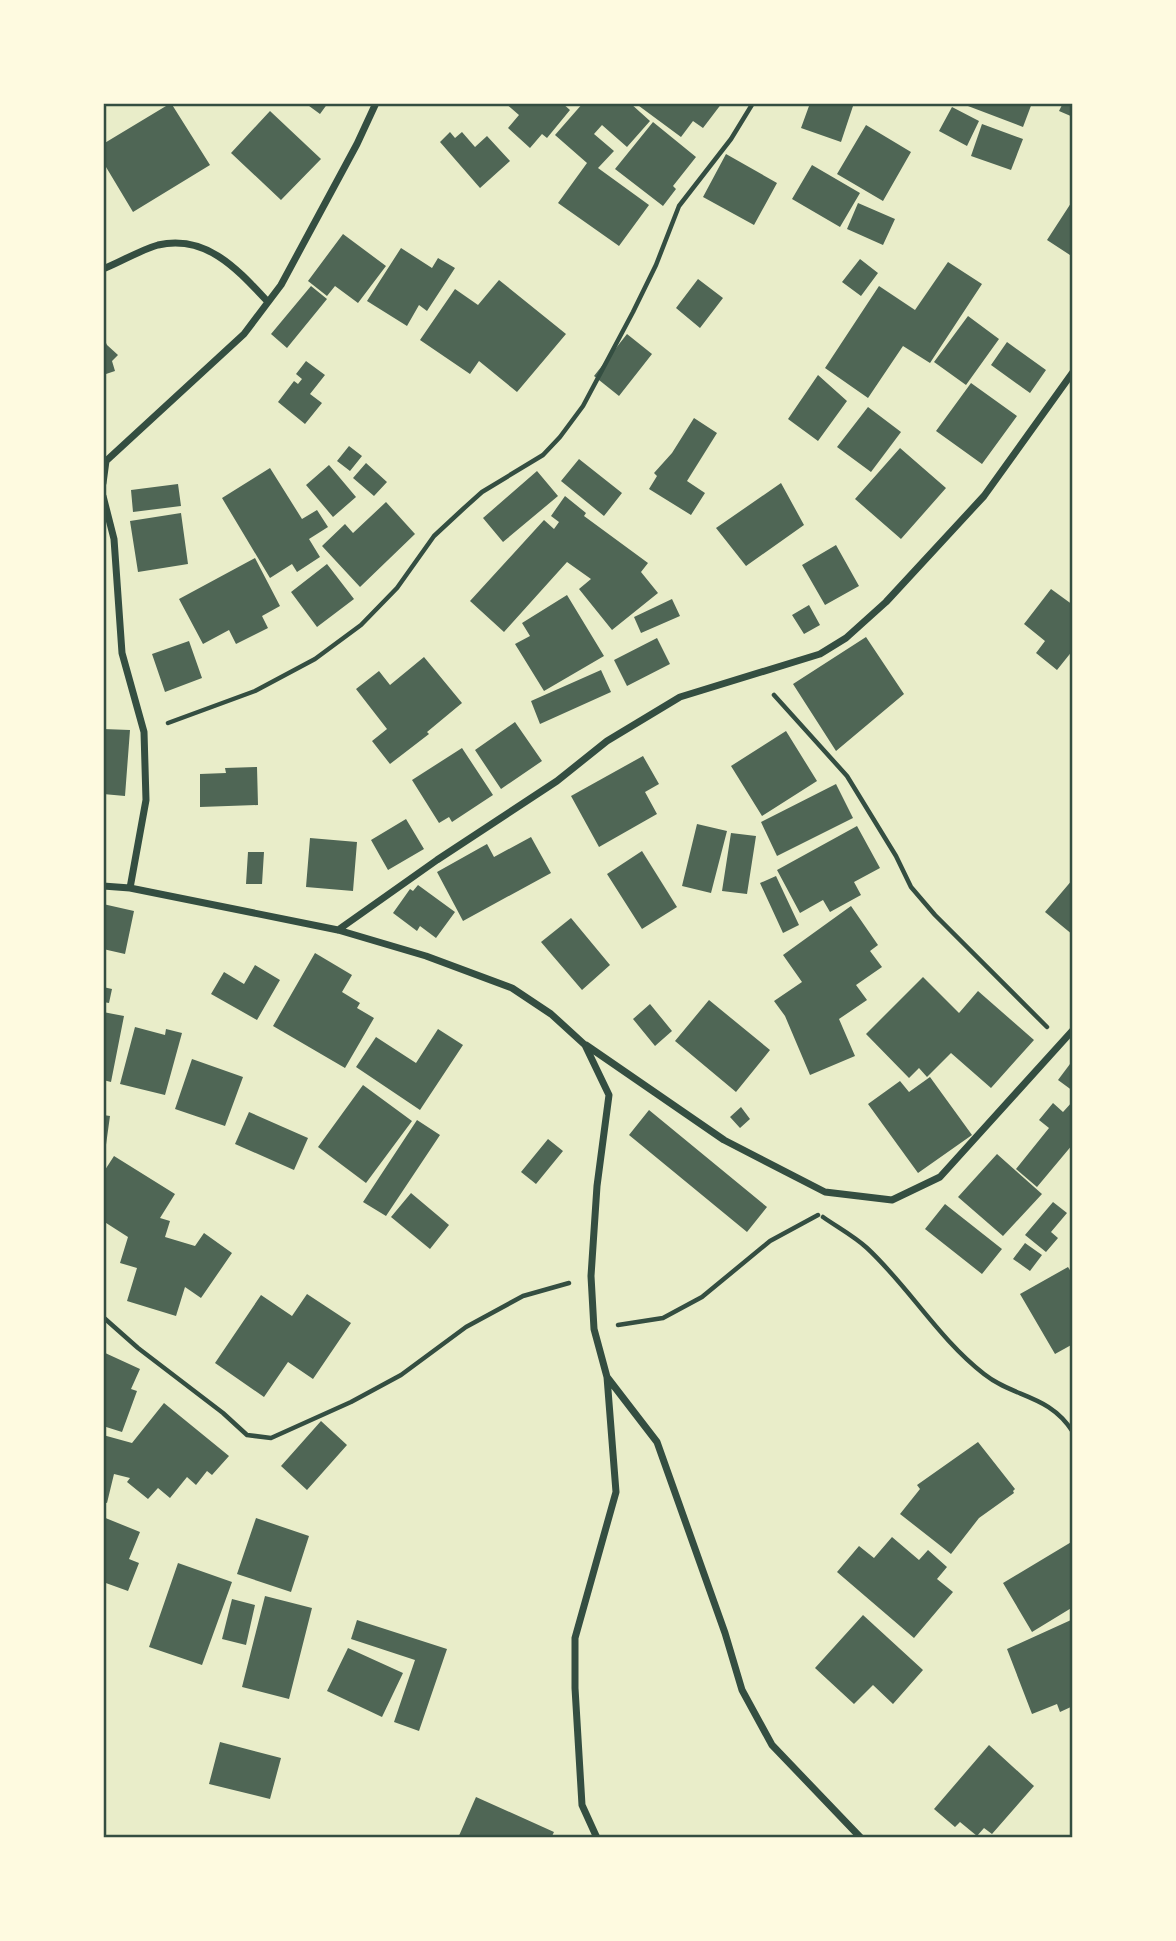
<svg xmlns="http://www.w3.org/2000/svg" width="1176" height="1941" font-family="Bitter,serif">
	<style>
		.building { fill: #4f6655 }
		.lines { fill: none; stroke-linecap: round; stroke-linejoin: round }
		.path { stroke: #344e41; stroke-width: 4.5 }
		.minor { stroke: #344e41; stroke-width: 7 }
		.neatline { fill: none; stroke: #344e41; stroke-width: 2.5 }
	</style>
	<rect width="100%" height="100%" fill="#e9edc9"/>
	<path class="building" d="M171,103L210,165L133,212L103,162V144Z
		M305,103H328L320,114Z
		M505,103H562L570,110L547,138L542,134L530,148L508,128L519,115Z
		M583,103H630L650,121L627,147L602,125L594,134L614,151L598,168L649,205L619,246L558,203L587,163L555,135Z
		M635,103H722L703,128L693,121L681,137Z
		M802,103H854L841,142L801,128L809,106Z
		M960,103H1032L1023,127Z
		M1063,103H1073V117L1059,111Z
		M952,107L979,121L967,146L939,131Z
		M270,111L321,159L281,200L231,153Z
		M653,122L696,157L673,186L676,189L663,206L615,169Z
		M982,124L1023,139L1011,170L971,156Z
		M866,125L911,152L883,201L837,174Z
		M450,132L455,138L462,132L475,147L487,136L510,161L480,188L440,142Z
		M726,154L777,183L754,225L703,197Z
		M812,165L860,193L840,227L792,199Z
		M1073,200V257L1047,240Z
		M858,203L895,219L883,245L847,229Z
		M343,234L386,266L358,303L335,286L327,296L308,281Z
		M401,248L432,268L438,258L455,268L427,311L419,305L407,326L367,301Z
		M860,259L878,273L861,296L842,282Z
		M948,262L982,284L930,363L903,346L868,398L825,368L879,286L915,310Z
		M698,279L723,298L700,328L676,308Z
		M499,280L566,334L517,392L479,361L470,374L420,340L455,289L478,305Z
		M311,286L327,299L287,348L271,334Z
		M968,316L999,339L966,385L934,362Z
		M627,334L652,354L619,396L594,376Z
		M103,337L107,345L118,355L112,361L115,371L103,375Z
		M1007,342L1046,370L1030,393L991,365Z
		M306,361L325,375L310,394L322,403L305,424L278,402L294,381L298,384L302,379L296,374Z
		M818,375L847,401L818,441L788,419Z
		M971,383L1017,416L982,464L936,431Z
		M868,407L901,432L871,472L837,447Z
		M694,418L717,433L687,481L705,493L691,515L649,489L657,476L654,473L672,453Z
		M349,446L362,456L350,471L337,461Z
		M900,448L946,488L901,539L855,499Z
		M579,459L622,493L604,516L561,481Z
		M366,463L387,482L374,496L353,478Z
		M329,465L356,497L333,517L306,485Z
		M270,468L302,519L317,510L328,527L309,539L320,557L297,572L292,564L270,578L222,498Z
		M537,471L558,496L503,542L483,518Z
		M781,483L804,525L746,566L716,528Z
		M178,484L181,506L133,512L131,490Z
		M565,496L586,513L584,516L648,563L641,572L658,593L612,630L579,589L591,579L567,562L504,632L470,601L544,520L554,529L559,522L551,516Z
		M386,502L415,534L360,587L322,546L345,524L353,533Z
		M181,513L188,564L138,572L130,521Z
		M836,545L859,586L825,605L802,565Z
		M255,558L280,606L262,616L268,628L236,644L229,630L203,644L179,599Z
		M327,564L354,599L317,627L291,592Z
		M1051,589L1073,605V650L1057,670L1036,653L1045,641L1024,624Z
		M567,595L604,656L544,691L515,644L530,636L522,623Z
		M672,599L680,616L641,633L634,617Z
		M809,605L820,625L804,634L792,615Z
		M866,637L904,694L836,751L793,684Z
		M657,638L670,664L627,686L614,660Z
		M189,641L202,678L165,692L152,654Z
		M424,657L462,703L427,732L429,734L390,764L372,741L387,729L356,689L379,671L390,685Z
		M601,670L611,692L540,724L531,701Z
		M515,722L542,761L501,789L475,750Z
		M103,729L130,730L125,796L103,794Z
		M786,731L817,781L762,816L731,766Z
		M462,748L493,795L452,822L449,817L439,823L412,780Z
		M643,756L659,784L645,792L657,814L599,847L571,796Z
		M257,767L258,805L200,807V774L226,773L225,768Z
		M836,784L853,818L777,856L761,822Z
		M406,819L424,849L388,870L371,840Z
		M697,824L727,831L711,893L682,886Z
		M857,826L880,868L854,882L861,895L830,912L823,900L800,913L777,870Z
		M731,833L756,836L747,894L722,891Z
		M531,837L551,873L463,921L437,872L487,844L494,857Z
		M310,838L357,842L353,891L306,887Z
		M642,851L677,907L642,929L607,874Z
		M248,852H264L262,884H246Z
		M776,876L799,925L783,933L760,883Z
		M1073,879V935L1045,912Z
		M418,885L455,912L436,938L420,926L417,931L393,913L410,889L413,891Z
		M103,904L134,911L125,954L103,949Z
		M851,906L878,945L870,951L882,967L856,985L867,1000L839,1019L855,1056L810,1075L785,1016L774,1001L802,982L783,955Z
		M571,918L610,965L582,990L541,942Z
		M315,953L352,975L342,992L360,1003L357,1008L374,1018L345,1068L273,1026Z
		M255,965L280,980L257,1020L211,994L224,972L244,984Z
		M923,977L959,1013L978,991L1034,1040L991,1088L951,1053L927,1077L919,1068L909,1078L866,1034Z
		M103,987L112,989L109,1003L103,1002Z
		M709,1000L770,1050L736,1092L675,1041Z
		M650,1004L672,1031L655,1046L633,1019Z
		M103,1012L124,1016L111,1082L103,1080Z
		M135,1027L165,1035L166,1029L182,1033L165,1095L120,1084Z
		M438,1029L463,1045L420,1110L356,1067L376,1037L416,1063Z
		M192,1059L243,1077L225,1126L175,1109Z
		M1073,1060V1091L1058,1080Z
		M930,1077L972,1135L918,1173L868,1104L900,1081L909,1092Z
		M363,1085L412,1121L366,1183L318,1147Z
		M1073,1101V1144L1037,1187L1016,1169L1049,1128L1039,1120L1053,1103L1063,1112Z
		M741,1107L750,1119L740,1128L730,1117Z
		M649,1110L767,1207L747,1232L629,1135Z
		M249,1112L308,1138L294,1170L235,1144Z
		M103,1115L110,1116L105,1152H103Z
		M417,1120L440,1135L386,1216L363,1202Z
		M548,1139L563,1151L536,1184L521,1172Z
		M997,1154L1042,1194L1003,1236L958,1197Z
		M114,1156L175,1194L160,1218L170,1221L165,1237L195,1246L204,1233L232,1253L201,1298L185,1287L176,1316L127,1301L137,1268L120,1263L128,1237L103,1221V1173Z
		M411,1193L449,1225L430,1249L391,1217Z
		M1053,1202L1067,1213L1051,1232L1058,1238L1046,1252L1025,1235Z
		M945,1204L1002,1249L982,1274L925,1229Z
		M1025,1243L1042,1255L1030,1271L1013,1259Z
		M1068,1267L1073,1275V1344L1055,1354L1020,1294Z
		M307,1294L351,1323L313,1379L288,1362L264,1397L215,1363L261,1295L292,1316Z
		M103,1352L140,1369L131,1389L137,1391L122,1432L103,1426Z
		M164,1403L229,1456L212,1475L207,1471L196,1485L187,1477L170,1498L158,1488L148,1499L127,1482L130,1478L114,1474L107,1503L103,1502V1435L132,1443Z
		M321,1421L347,1445L307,1490L281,1466Z
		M978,1442L1015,1489L1013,1491L1014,1493L979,1518L951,1554L900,1514L920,1489L917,1485Z
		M103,1517L140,1532L129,1559L139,1563L128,1591L103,1582Z
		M256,1518L309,1536L291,1592L237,1574Z
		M892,1537L919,1560L928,1550L947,1567L937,1579L953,1592L914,1638L837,1572L859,1546L874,1558Z
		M1073,1541V1607L1032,1632L1003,1583Z
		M178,1563L232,1582L202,1665L149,1647Z
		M265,1596L312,1608L289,1699L242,1687Z
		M232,1599L255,1605L246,1645L222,1639Z
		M863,1615L923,1670L893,1704L873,1685L854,1704L815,1668Z
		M357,1620L447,1649L419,1731L394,1722L415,1660L351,1639Z
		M1071,1620L1073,1706L1060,1712L1057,1704L1032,1714L1007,1649Z
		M348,1648L403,1673L382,1717L327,1691Z
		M220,1742L281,1758L270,1799L209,1784Z
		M989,1745L1034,1786L992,1834L984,1828L977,1836L960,1822L955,1827L934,1809Z
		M476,1797L554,1832L551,1838H458Z"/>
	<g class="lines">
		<path class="path" d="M774,695L847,776L896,856L911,887L935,915L1047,1027
			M168,723L255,691L315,659L361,625L397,588L434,536L462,510L482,492L543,455L560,437L583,406L633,312L656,265L679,206L731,139L753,103
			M823,1217C837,1227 854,1236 867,1248C909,1287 938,1338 984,1374C1014,1398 1049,1394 1073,1432
			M103,1317L138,1348L223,1413L247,1435L271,1438L351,1402L401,1375L466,1327L523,1296L569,1283
			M618,1325L663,1318L702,1297L770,1241L818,1215"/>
		<path class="minor" d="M103,269C121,262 140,250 158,245C207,234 238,270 268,302
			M103,483L106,461L244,334L281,285L357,144L376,103
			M103,496L114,539L122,653L144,732L146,800L130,888
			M103,886L130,888L338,930L426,956L512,988L551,1014L585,1045L609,1095L597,1186L591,1276L594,1329L607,1377L616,1492L575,1638V1688L582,1805L597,1838
			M338,930L437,860L557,781L607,741L680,697L820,654L846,638L886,602L984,496L1073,372
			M586,1045L724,1140L825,1192L892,1200L940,1177L1073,1030
			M607,1377L657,1442L725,1633L742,1690L772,1745L861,1838"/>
	</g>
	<rect width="1176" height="1941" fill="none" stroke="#fefae0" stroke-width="210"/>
	<rect x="105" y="105" width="966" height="1731" class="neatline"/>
</svg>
